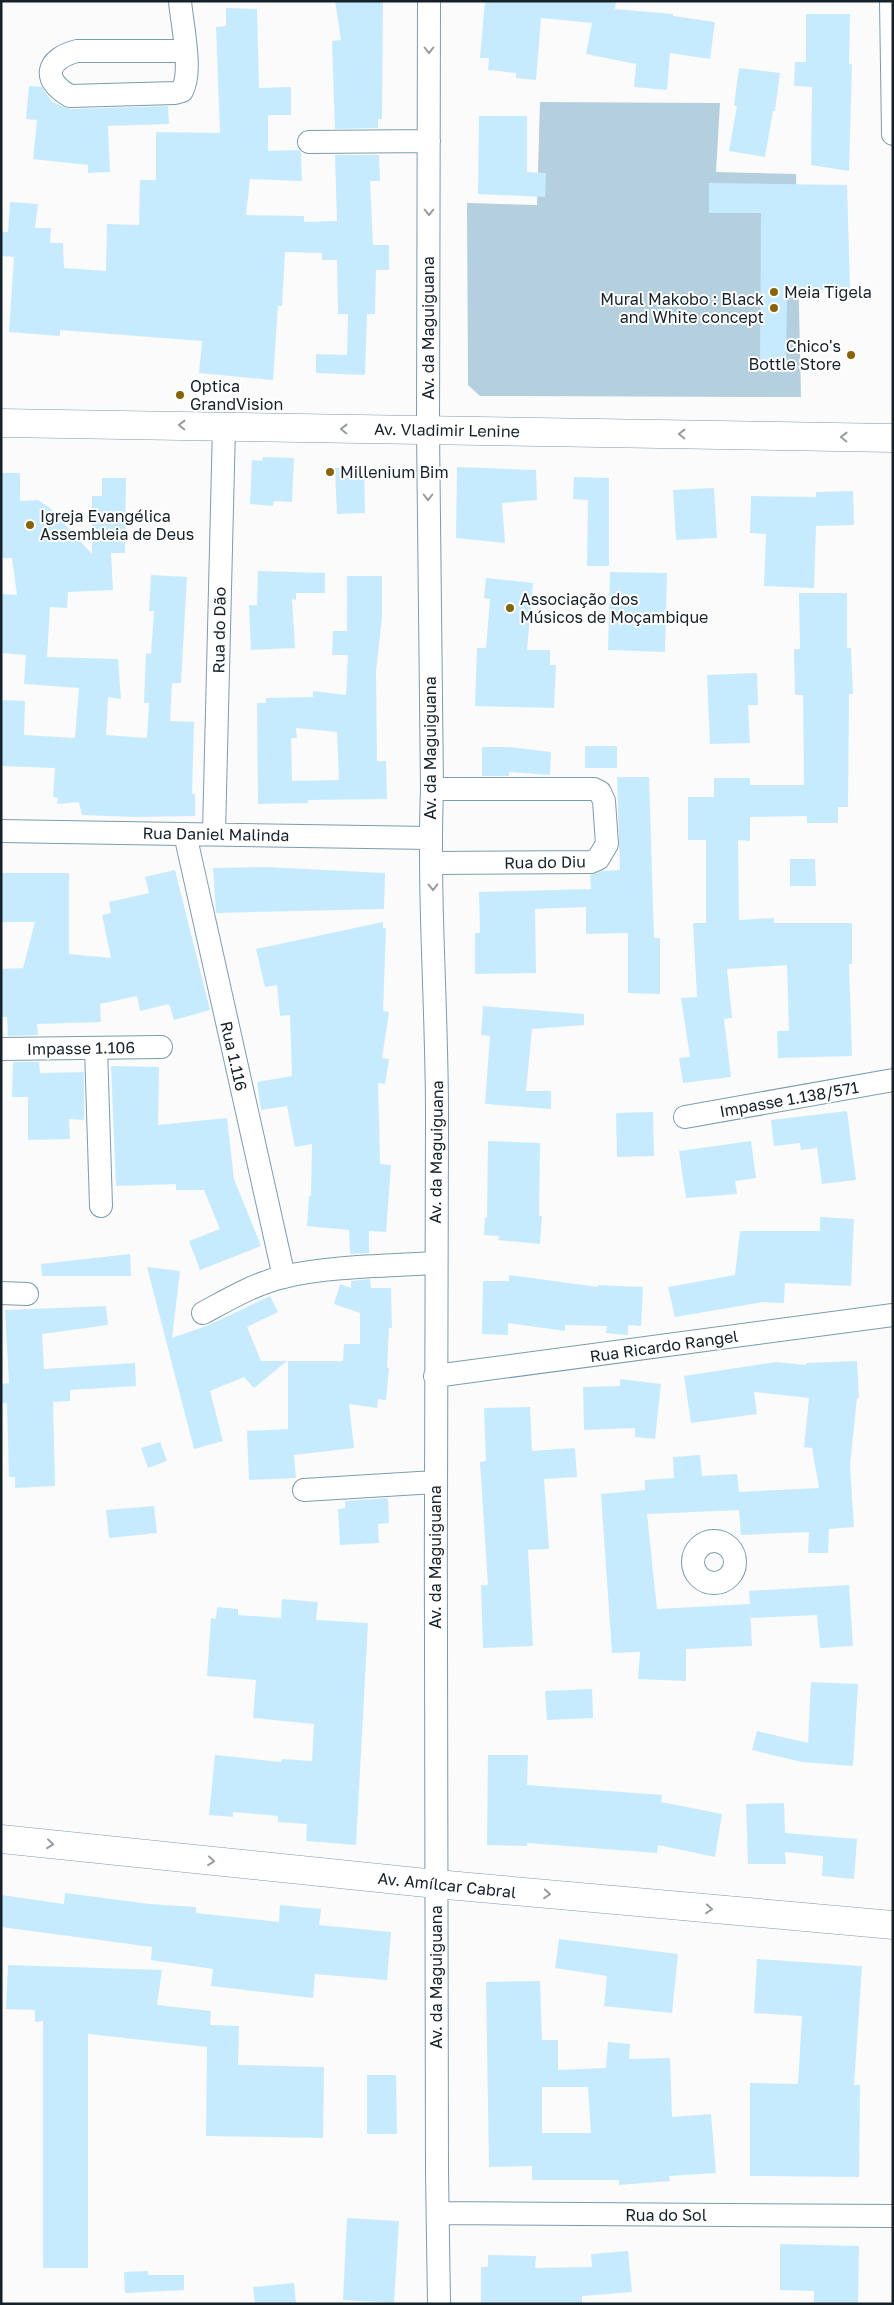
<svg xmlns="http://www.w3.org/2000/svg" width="894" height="2305" font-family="'Golos Text',sans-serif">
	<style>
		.green { fill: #b4cfde }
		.building { fill: #c7ebfe; fill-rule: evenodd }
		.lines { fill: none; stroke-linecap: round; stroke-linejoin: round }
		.minor-casing { stroke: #7b9cae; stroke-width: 24 }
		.tertiary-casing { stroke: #7b9cae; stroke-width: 29 }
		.secondary-casing { stroke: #7b9cae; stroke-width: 29 }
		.minor { stroke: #fff; stroke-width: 22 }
		.tertiary { stroke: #fff; stroke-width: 28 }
		.secondary { stroke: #fff; stroke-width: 28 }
		.oneway { stroke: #969c9f }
		.poi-dot { fill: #8a6403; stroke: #fff; stroke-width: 2 }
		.labels { text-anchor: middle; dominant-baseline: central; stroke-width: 4; stroke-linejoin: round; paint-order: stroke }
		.poi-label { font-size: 16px; fill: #152229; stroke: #fff; text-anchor: start }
		.street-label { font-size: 16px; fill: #152229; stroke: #fff }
	</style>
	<rect width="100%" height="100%" fill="#fbfbfb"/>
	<path class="green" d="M540,102L720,103L716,172L796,174L801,397L480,396L468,385L467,203L537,205Z"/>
	<path class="building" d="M335,1H383L382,119H378V128L335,129L332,41L341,40Z
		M485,1H616L615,9L673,14V16L715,22L710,59L670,53L667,90L634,87L636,64L586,54L592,23L541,18L536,80L516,78V73L488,70L489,58H480Z
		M226,8L257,9L259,88L291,87V115H268V151L299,150L301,152L302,181L250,179L246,215L304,216V222L337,221L335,155H379L380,181H370L373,245H389V270H376L375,314H367L365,375L316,373V354L347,355L348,314H338L337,260H322V253L285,252L282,306H278L273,380L199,373L202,341L60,330V336L9,332L14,257L1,256V232H8L10,202L38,204L35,228H51L50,243H63L64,268L106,271L107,224L139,225L140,180H156V132L220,133L216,27L226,26Z
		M806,14H850L849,64H852L849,171L811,165L812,87L794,86L795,62H806Z
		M739,68L780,73L775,111H773L765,157L729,151L737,106L734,105Z
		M29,86L42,87L52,102L70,109L168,106L169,124L108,126L110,172L88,173V165L33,159L37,120L26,119Z
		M479,116H527V172L546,173L545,197L478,194Z
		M709,183L847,185L850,289L787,291L786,371L760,370L761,213H709Z
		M263,457L294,458L292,502L274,501L273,506L250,504L252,460L262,461Z
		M364,467L365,513L337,514L335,468Z
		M457,467L536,470L537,500L502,503L505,543L456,538Z
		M1,473H20V501L38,500L49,507L92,554V496H102V478H126L125,553H111L113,590L68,592L67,608L50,607L47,657L118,659L121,699L108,697L106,735L147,738L149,703H144L146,653L151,654L154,611H149L151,575L187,577L181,683H172L170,721L194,722L192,794H195V816L134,817L82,815L79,802L57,804L58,798L53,797L55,768L1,766V700L25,701L24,735L75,738L79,688L24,684L26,655L1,653V594L17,595L12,558H1Z
		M574,477L609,478V566H587L588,500L573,499Z
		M714,488L717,538L676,540L673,490Z
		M853,491L854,525L816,526L814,588L764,586L766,534L750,533L751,496L816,497V492Z
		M258,571L325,573V593H296V600L292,599L295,648L251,650L249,605H257Z
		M610,572L667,573L665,652L608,650Z
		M347,576H382V617L376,672L377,761H386L387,799L308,800V803L258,804L257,703H266V698L313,697V691L346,695L348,655H332L333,631H347ZM296,728L337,732L339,780L292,781L291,738H297Z
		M486,578L533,583L527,650H550V665H556L554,708L475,706L477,648H486L490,599L484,598Z
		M799,593H847V648H851L853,694H849L848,807H838V823H807V816L750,817V841L738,840L739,920L774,918V923H852V964H849L852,1056L778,1058L777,1031H789L787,965L727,969L732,1018L724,1019L731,1077L683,1083L679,1058L690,1057L681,998L697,997L693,923H706V840H688V797H714V778H750V785H804L803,695H795L794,649H800Z
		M757,673L758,705H748L750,743L710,744L707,675Z
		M585,746H617V768H585Z
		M482,747H509L551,752L550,775L509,772V776H482Z
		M617,777H649L654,938H660V994L628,993V933L586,934V907L535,909L536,973L475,974V933H480L479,892L591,889L590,875L603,871L620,870Z
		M790,859H815L816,886H790Z
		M266,867L385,873L384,909L216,913L213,868Z
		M175,870L210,1010L174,1020L169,1004L140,1011L137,996L100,1004L101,1022L37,1024L38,1035L8,1036L7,1017H1V969L23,968L35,922H1V873H69V954L111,958L102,915L111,913L109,902L149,893L145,877Z
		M383,922V928H386L383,1011L389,1012L382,1058L389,1059L385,1084L378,1083L380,1164L391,1165L386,1232L369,1231V1253L350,1254L349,1230L307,1226L309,1196H311L312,1144L295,1147L287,1106L261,1110L257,1082L292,1076L290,1015L280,1016L277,985L265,987L256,949Z
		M483,1006L584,1014V1025L532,1029L526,1091H551V1109L485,1104L490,1036L481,1035Z
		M13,1062H39L40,1073L84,1072V1120L69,1119L70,1139L28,1140V1097H12Z
		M111,1066L159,1067L158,1125L227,1118L234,1179L261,1246L200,1270L189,1241L220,1229L204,1190H176V1184L116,1186Z
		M847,1111L856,1180L822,1184L817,1148L801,1150L800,1143L774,1146L771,1120Z
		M653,1112L654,1156L617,1157L616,1113Z
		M488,1141L540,1143L539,1216H542L540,1244L498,1240L499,1236L484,1235L485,1217L487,1218Z
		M751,1141L756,1178L735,1181L737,1194L686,1198L679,1151Z
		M820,1217L854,1219L851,1286L785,1283L784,1303L763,1302L675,1317L668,1287L735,1275L740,1231H820Z
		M130,1254L131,1276H42L41,1264Z
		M147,1267L180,1271L172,1338L209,1325L270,1296L278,1312L247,1327L261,1361H287L254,1388L244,1377L210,1391L223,1441L194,1449Z
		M509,1275L598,1287V1285L643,1287L641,1326L628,1325V1335L606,1333L607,1326L565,1325V1331L508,1323V1335L482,1334L483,1281H509Z
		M370,1279L371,1288H391L392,1328H389L387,1368H389L386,1400L378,1399L377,1408L349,1404L354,1448L294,1455L296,1478L249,1480L247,1431L288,1429V1361H343L344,1344H360V1313L334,1304L340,1284L351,1288V1281Z
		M106,1306L108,1325L42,1334L44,1369L135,1363L136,1386L70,1390V1401L53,1402L55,1486L15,1488V1477H9L7,1403H1V1384L9,1383L5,1310Z
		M857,1361L859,1398H857L850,1465L854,1527L829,1529L828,1553H808L809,1532L741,1535L739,1510L647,1514L657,1609L750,1604L749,1591L849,1585L853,1646L820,1648L817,1615L751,1618L750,1608L752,1646L686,1649V1681L638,1679L640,1652L612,1653L601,1494L645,1490V1480L674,1478L673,1457L700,1455L702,1476L737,1474L739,1492L819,1488L812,1448L804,1447L809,1398L754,1392L757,1414L691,1423L684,1376L776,1362L806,1365V1363Z
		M620,1379L661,1384L655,1439L635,1437V1428L584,1430L583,1387L620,1386Z
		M530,1407L532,1451L575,1448L577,1477L544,1479L549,1549L528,1550L533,1646L483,1648L481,1585H488L480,1462L486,1461L484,1408Z
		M160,1442L167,1461L148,1468L141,1448Z
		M388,1498L389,1523L378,1524L379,1543L340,1545L338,1509L345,1508V1501Z
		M154,1506L157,1533L109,1538L106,1510Z
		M282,1599L318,1602L316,1620L368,1623L356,1845L306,1841L307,1824L278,1822V1816L233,1812V1817L209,1815L215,1755L281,1762L282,1759L312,1761L314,1724L253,1718L256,1680L207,1676L211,1618L216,1619L217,1607L238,1609V1615L281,1618Z
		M811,1682L858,1684L853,1766L802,1762L752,1750L757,1731L808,1743Z
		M592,1689L593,1718L547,1720L545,1691Z
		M488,1755H528L527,1785L662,1795L661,1802L722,1814L715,1857L658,1845L657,1853L527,1843V1846L487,1845Z
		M784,1803L785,1833L857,1839L854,1879L822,1876L823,1856L785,1852L786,1864H748L746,1804Z
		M65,1893L150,1904L196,1907V1913L279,1922L280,1905L321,1909L319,1925L391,1932L387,1980L315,1974L313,1998L211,1986L213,1969L151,1960L152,1947L1,1927V1895L64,1904Z
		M559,1939L678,1954L672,2013L604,2006L607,1976L555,1968Z
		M757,1959L862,1966L854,2085H860L859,2177L750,2176V2083L798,2084L802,2016L754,2013Z
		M8,1965L162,1970L157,2005L211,2011L210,2025L239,2026L238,2065L324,2067L323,2138L206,2136L207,2047L88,2034V2268H43V2021L35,2022V2010L6,2009Z
		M540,1981L542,2040H558V2070L606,2068L608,2042L630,2044L629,2059L670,2058L672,2117L711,2114L716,2173L669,2176L670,2181L619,2185V2180H532V2166L489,2167L486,1982ZM542,2087H588L591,2133H542Z
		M367,2075H396L397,2134H367Z
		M347,2218L399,2221L394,2303L343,2300Z
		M780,2244L859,2246L858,2304H814V2291L780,2290Z
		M628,2251L632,2292L582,2296V2304H481V2267H488V2255L536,2256L535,2268L592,2267L591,2254Z
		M148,2271V2275H184V2290L125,2293L124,2272Z
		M294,2283L296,2304H255L253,2287Z"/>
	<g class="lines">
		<defs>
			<path id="minor" d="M180,1C182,25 193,72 182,91L175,93L70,96C41,80 46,59 77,51H185
				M429,1L428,430L432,789C428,898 437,1007 437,1116C435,1468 436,1820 437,2172L439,2304
				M891,1L893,134
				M309,142L429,141
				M432,789H594L600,792L604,801L607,844L598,859L591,862L432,863
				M1,831L430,838
				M214,833L224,426
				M185,834L284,1277
				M96,1048L101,1206
				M1,1049L161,1047
				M685,1117L893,1080
				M1,1293L27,1294
				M203,1313C229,1299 254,1284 283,1277C329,1266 387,1266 435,1263
				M435,1376L893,1315
				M304,1490L435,1482
				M693 1562a21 21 0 1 1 42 0a21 21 0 1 1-42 0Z
				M438,2213L893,2216"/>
			<path id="tertiary" d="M1,1839L436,1884L893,1925"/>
			<path id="secondary" d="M1,423L893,438"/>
		</defs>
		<use href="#minor" class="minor-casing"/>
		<use href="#tertiary" class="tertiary-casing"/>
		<use href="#secondary" class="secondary-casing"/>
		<use href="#minor" class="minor"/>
		<use href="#tertiary" class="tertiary"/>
		<use href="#secondary" class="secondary"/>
	</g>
	<defs><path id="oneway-chevron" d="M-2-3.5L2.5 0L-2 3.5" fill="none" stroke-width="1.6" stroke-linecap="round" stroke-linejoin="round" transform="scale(1.25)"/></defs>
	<g class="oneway">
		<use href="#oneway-chevron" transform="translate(429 50) rotate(90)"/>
		<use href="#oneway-chevron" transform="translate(429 212) rotate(90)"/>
		<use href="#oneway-chevron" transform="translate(182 425) rotate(-179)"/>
		<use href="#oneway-chevron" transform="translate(344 429) rotate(-179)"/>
		<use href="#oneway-chevron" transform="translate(682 434) rotate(-179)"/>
		<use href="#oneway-chevron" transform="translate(844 437) rotate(-179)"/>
		<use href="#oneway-chevron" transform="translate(428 497) rotate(90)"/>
		<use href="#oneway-chevron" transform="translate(433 887) rotate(89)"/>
		<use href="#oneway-chevron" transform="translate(50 1844) rotate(6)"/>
		<use href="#oneway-chevron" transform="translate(211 1861) rotate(6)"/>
		<use href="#oneway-chevron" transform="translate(547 1894) rotate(5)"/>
		<use href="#oneway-chevron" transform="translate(709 1909) rotate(5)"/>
	</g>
	<g class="poi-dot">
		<circle cx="774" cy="292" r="5"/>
		<circle cx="774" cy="308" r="5"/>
		<circle cx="851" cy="355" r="5"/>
		<circle cx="180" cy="395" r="5"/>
		<circle cx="330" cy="472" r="5"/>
		<circle cx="30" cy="525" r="5"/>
		<circle cx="510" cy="608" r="5"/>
	</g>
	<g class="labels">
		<g class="poi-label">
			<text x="784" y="292">Meia Tigela</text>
			<text x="764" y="299" text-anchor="end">Mural Makobo : Black<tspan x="764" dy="18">and White concept</tspan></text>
			<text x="841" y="346" text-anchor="end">Chico's<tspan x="841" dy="18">Bottle Store</tspan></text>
			<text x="190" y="386">Optica<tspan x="190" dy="18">GrandVision</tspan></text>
			<text x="340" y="472">Millenium Bim</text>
			<text x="40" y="516">Igreja Evangélica<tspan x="40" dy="18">Assembleia de Deus</tspan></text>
			<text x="520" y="599">Associação dos<tspan x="520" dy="18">Músicos de Moçambique</tspan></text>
		</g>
		<g class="street-label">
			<text transform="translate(428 328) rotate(-90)">Av. da Maguiguana</text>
			<text transform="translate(447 430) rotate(1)">Av. Vladimir Lenine</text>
			<text transform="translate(219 630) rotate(-89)">Rua do Dão</text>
			<text transform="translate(430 748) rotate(-90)">Av. da Maguiguana</text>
			<text transform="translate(216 834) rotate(1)">Rua Daniel Malinda</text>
			<text transform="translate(545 862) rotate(-1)">Rua do Diu</text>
			<text transform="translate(81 1048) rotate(-1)">Impasse 1.106</text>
			<text transform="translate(234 1056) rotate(77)">Rua 1.116</text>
			<text transform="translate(789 1099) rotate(-10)">Impasse 1.138/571</text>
			<text transform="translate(436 1152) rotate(-89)">Av. da Maguiguana</text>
			<text transform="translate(664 1346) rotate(-8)">Rua Ricardo Rangel</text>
			<text transform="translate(435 1557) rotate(-90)">Av. da Maguiguana</text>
			<text transform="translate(447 1885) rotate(6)">Av. Amílcar Cabral</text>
			<text transform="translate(436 1977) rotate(-90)">Av. da Maguiguana</text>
			<text x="666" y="2215">Rua do Sol</text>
		</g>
	</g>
	<rect width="894" height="2305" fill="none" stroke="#152229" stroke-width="5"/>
</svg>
